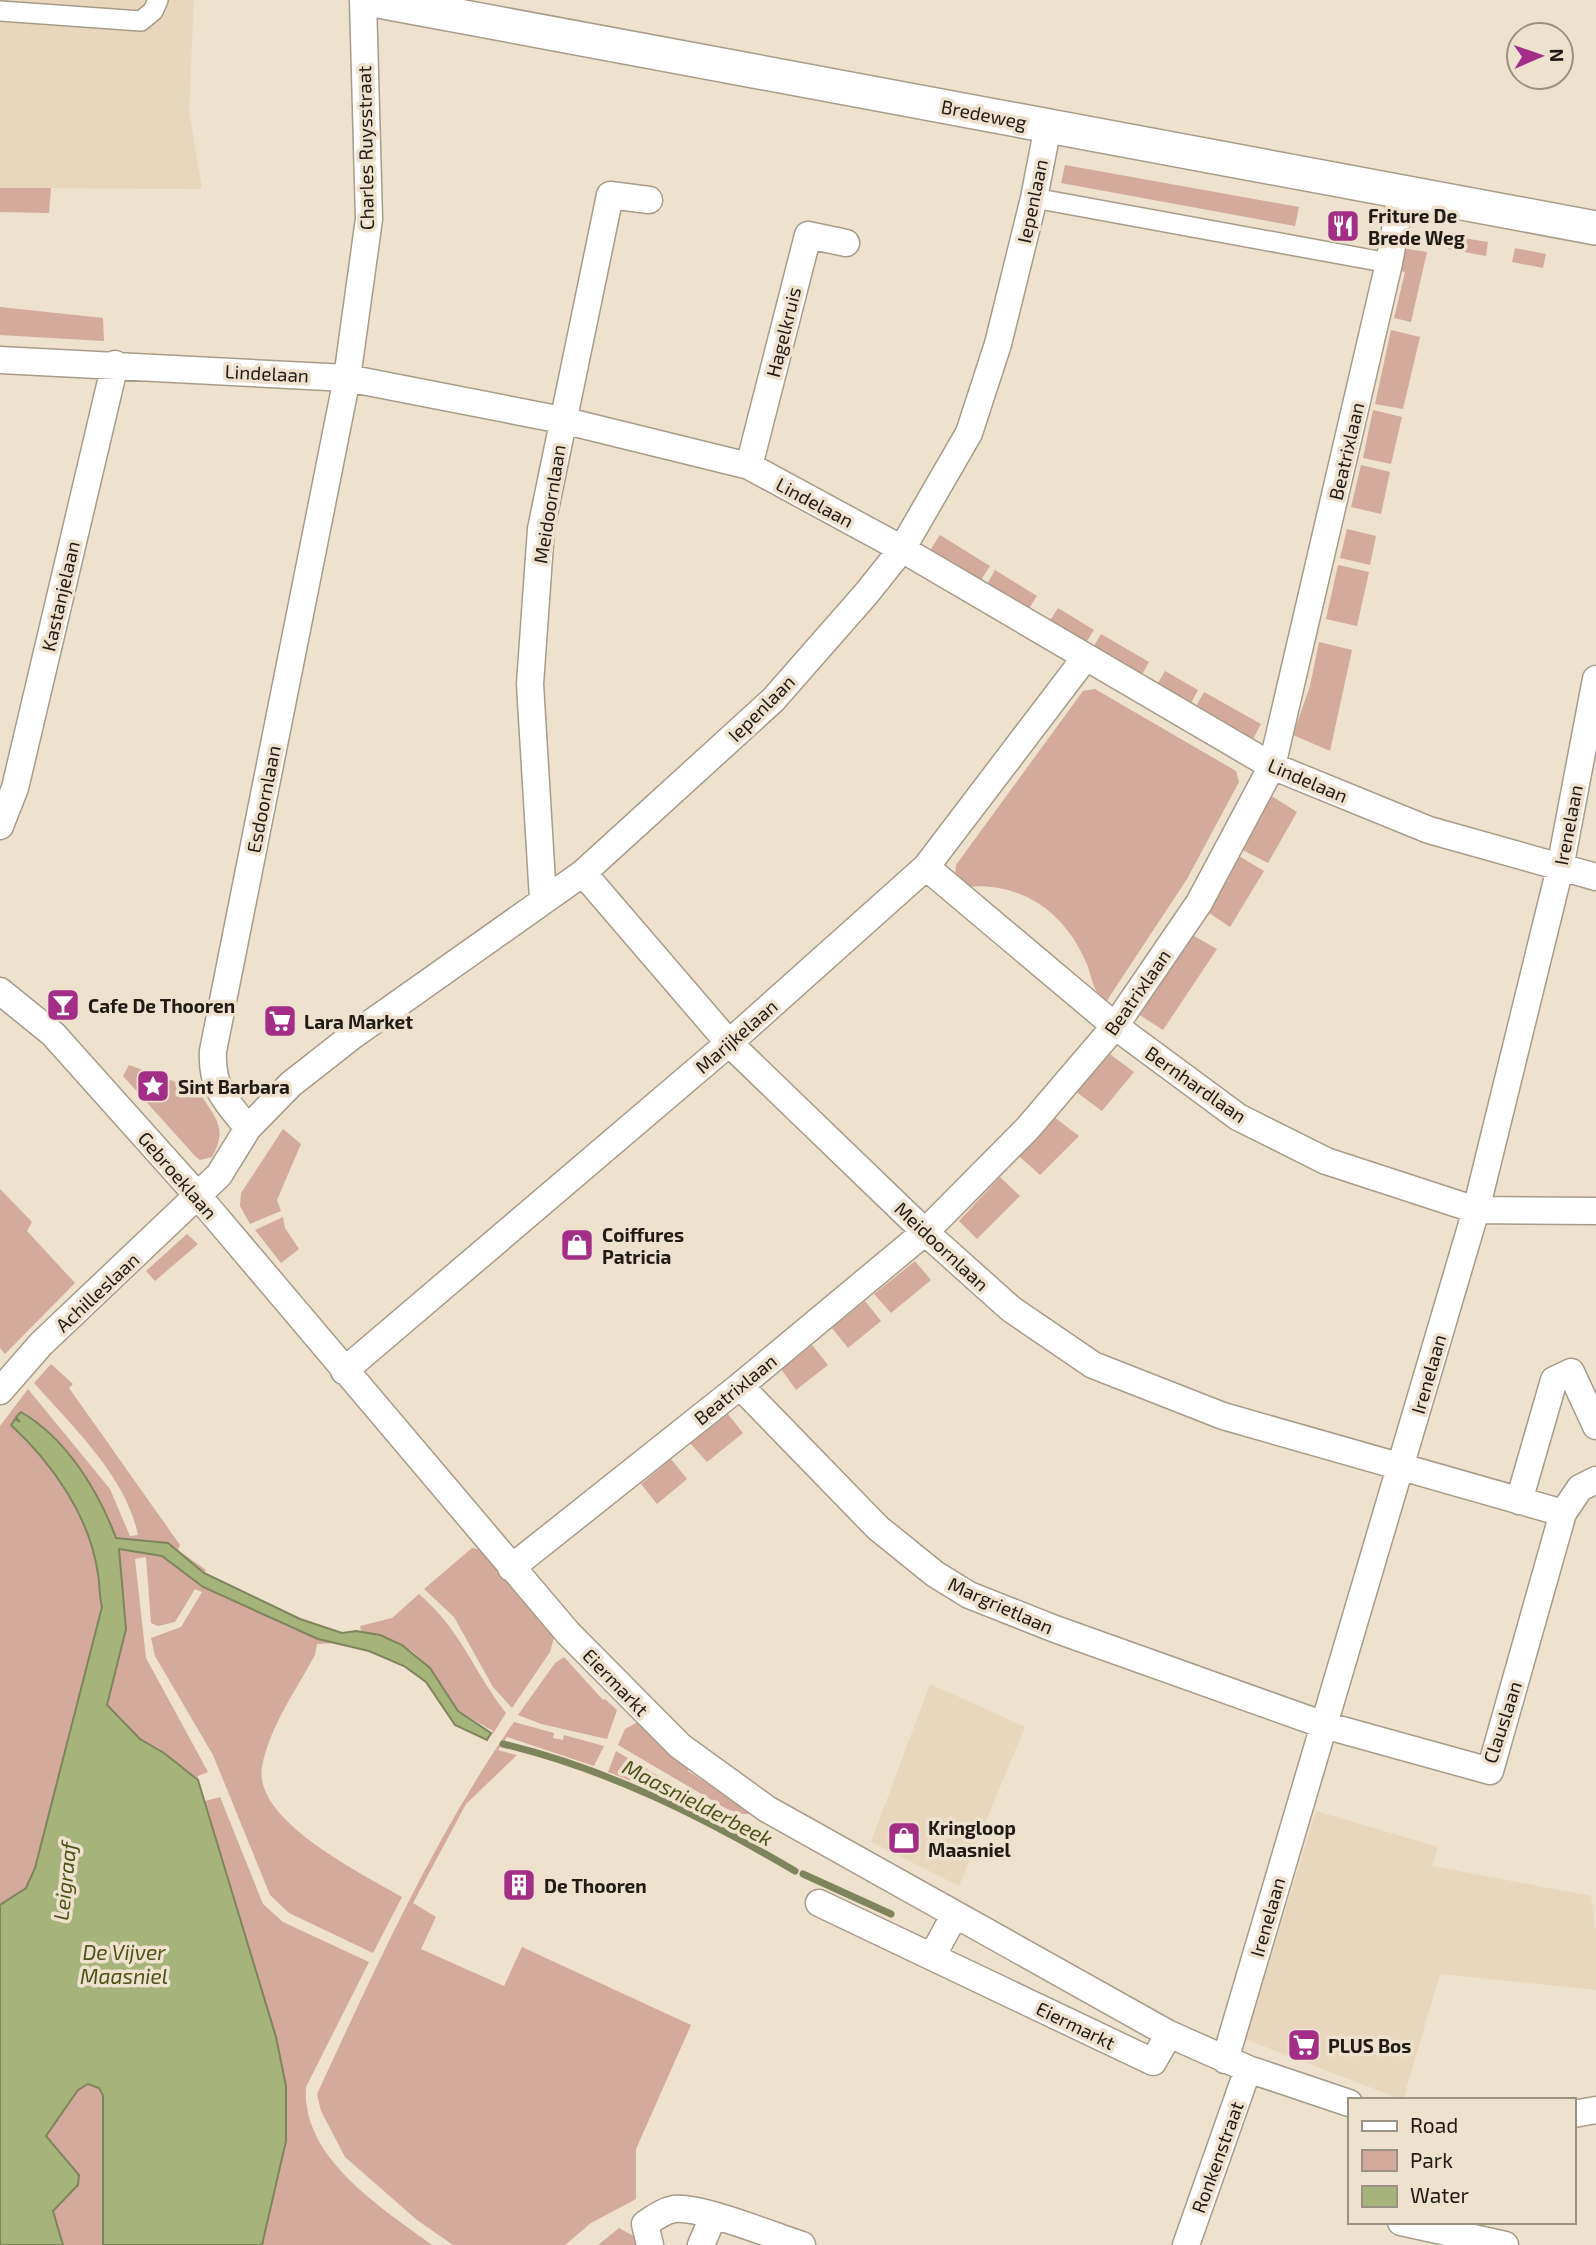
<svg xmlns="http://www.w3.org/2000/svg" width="1596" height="2245" font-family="'Exo 2',sans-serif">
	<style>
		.built { fill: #e8d7bd }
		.green { fill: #d3aa9c }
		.water { fill: #a6b37b; stroke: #7e855c; stroke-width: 2 }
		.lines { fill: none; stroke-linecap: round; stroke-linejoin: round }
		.stream { stroke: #7e855c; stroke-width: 7 }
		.pedestrian-casing { stroke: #a79b89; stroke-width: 22 }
		.minor-casing { stroke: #a79b89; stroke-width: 29 }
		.tertiary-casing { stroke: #a79b89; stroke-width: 36 }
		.pedestrian { stroke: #fff; stroke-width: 19 }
		.minor { stroke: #fff; stroke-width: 26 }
		.tertiary { stroke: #fff; stroke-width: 33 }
		.labels { text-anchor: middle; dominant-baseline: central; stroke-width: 7; stroke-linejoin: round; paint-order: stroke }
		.street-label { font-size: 19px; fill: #201b14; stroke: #eee1ce }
		.poi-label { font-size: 19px; font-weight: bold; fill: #201b14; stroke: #eee1ce; text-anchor: start }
		.water-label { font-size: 21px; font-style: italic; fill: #495415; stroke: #eee1ce }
	</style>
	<rect width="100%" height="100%" fill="#eee1ce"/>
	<path class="built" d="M0,0H194L189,111L202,189L0,188Z
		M930,1684L1025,1727L959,1886L871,1842Z
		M1316,1811L1438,1847L1432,1866L1591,1896L1596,1934V1990L1440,1974L1403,2100L1245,2039Z"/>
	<path class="green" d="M1065,165L1299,207L1295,226L1061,183Z
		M0,188H51L49,213L0,212Z
		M1450,236L1488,242L1486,256L1448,249Z
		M1401,248L1427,252L1411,322L1394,318L1405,272L1397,270Z
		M1515,248L1546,254L1543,268L1512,262Z
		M0,307L103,318L104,341L0,335Z
		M1391,330L1420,337L1403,409L1375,404Z
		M1373,410L1402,417L1391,464L1363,458Z
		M1361,465L1390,472L1381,514L1351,507Z
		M1347,529L1376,536L1370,565L1340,558Z
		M940,535L990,566L979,583L929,552Z
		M1338,565L1369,572L1357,626L1326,619Z
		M995,570L1037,596L1026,613L985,588Z
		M1058,608L1094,630L1083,647L1047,625Z
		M1101,634L1149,662L1139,680L1091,651Z
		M1319,642L1352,650L1330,751L1293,735L1310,686Z
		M1165,671L1198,690L1188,709L1154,690Z
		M1095,689L1236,771L1239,782L1187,879L1106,1002C1089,986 1094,979 1085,960C1063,910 1019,881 964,887L955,878L956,865L1083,691Z
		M1204,692L1261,724L1251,743L1193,712Z
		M1267,793L1297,812L1268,863L1239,848Z
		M1234,853L1264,871L1230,927L1203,909Z
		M1187,932L1217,949L1163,1030L1135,1012Z
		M1107,1052L1134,1072L1102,1111L1075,1091Z
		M129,1065L198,1090C214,1117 229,1127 212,1157L200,1160L195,1156L123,1076Z
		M1054,1117L1079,1136L1040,1175L1019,1156Z
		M283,1129L301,1144L277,1200L281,1211L250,1224L240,1206L241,1193Z
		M1000,1177L1020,1196L977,1239L959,1221Z
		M0,1189L32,1222L27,1231L75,1283L5,1354L0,1348Z
		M283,1217L285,1228L299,1249L281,1263L255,1230Z
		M187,1234L198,1244L155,1281L146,1271Z
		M915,1261L931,1280L891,1313L874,1294Z
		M865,1301L881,1321L848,1348L832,1328Z
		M812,1345L828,1365L796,1390L781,1369Z
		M51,1364L73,1384L69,1388L180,1545L178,1550L206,1570L204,1573L168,1543L116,1538C99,1489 65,1438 20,1411L10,1425C51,1454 92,1524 98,1575C100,1586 100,1596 102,1607L35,1868L26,1888L0,1905V1426L28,1389L110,1489L130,1536L138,1535C126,1476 72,1426 34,1383Z
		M727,1413L743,1433L707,1462L690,1443Z
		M671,1459L687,1479L657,1504L641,1484Z
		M472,1548L483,1550L555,1634L550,1652L512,1708L493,1687L454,1617L424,1589Z
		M119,1549L162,1556L203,1587L318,1639L337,1643L317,1644L315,1655C296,1690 269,1728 262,1767C253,1821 363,1874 402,1897L373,1953L289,1913L270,1895L213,1755L155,1656L151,1638L181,1627L202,1592L195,1589L175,1622L158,1626L151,1623L146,1557L135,1559L146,1658L208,1772L198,1776V1780L170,1757L140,1739L107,1705L126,1629Z
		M419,1594C462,1631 473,1671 506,1713L491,1737L493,1731L458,1711L430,1668L412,1651L391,1639L361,1631L360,1626L392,1618Z
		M564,1657L603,1700L605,1699L617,1710L607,1739L541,1724L518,1715L555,1663Z
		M514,1722L554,1733L553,1738L563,1740L564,1735L604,1746L594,1766L507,1737L498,1750L517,1755L466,1804L413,1903L436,1917L421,1949L504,1986L522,1947L691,2025L636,2149V2199L591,2223L565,2245H453L417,2220L345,2157L321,2111L317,2094C376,1967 434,1837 514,1722Z
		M638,1722L691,1766L688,1771L754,1814H742L727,1809L618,1745L625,1729Z
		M616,1751L718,1811L743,1821L739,1836L683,1801L608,1772Z
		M220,1797L263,1904L283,1922L369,1962L306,2087C301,2158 382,2208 432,2245H262L286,2141V2086L276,2037L205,1801Z
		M88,2084L99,2088L103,2095V2245H63L53,2211L78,2185L79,2175L46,2136L78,2090Z
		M619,2228L639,2239L638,2245H598Z"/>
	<path class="water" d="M21,1412C66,1438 98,1490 116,1538L168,1543L204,1573L300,1619L342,1633L356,1631L380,1635L402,1645L430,1668L458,1711L491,1733L487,1740L455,1725L426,1682L404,1666L369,1651L318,1639L203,1587L162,1556L119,1549L126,1629L107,1705L140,1739L164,1753L198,1780L276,2037L286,2086V2141L262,2245H103V2095L99,2088L88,2084L78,2090L46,2136L79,2175L78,2185L53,2211L63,2245H0V1905L26,1888L35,1868L102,1607C99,1596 100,1585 98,1574C90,1517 53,1464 11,1425L15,1419L20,1422L16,1417Z"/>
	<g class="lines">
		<path class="stream" d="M503,1744C608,1769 703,1817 795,1871
			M803,1874L891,1914"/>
		<defs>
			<path id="pedestrian" d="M0,11L141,21L153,11L158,0
				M1034,198L1389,263"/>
			<path id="minor" d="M0,360L347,378L562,420L749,466L902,549L1272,766L1429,830L1596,877
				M749,466L808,235L846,243
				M0,826L15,788L115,364
				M926,867L1115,1026L1238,1117L1326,1161L1476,1210L1596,1211
				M583,873L729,1043L925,1232L1011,1309L1093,1365L1223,1416L1563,1513L1490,1771L1324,1725L1055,1629L969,1595L935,1574L878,1528L740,1386
				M543,899L530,684L541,529L610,195L649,200
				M0,991L53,1034L198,1196L568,1633L680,1746L767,1809L1169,2034L1248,2069L1349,2103
				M248,1128L291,1084L351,1037L583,873L773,700L866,594L902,549L969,433L998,344L1034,198L1048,126
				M344,1371L729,1043L926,867L1085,658
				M0,1391L41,1344L219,1175L248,1128C226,1101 211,1088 213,1051L347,378L369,219L363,0
				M1519,1501L1554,1380L1571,1372L1596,1426
				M1563,1513L1580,1488L1596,1480
				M511,1568L740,1386L925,1232L1028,1128L1115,1026L1199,903L1272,766L1389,263L1402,192
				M819,1903L1153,2062L1169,2034
				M933,1955L955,1914
				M1225,2060L1476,1210L1560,868L1596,679
				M1573,2114L1596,2110
				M1401,2222L1505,2245
				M650,2245L645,2224C654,2218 663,2211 674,2209C701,2206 773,2236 802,2245
				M701,2245L713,2217
				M1186,2245L1248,2069"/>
			<path id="tertiary" d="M373,0L1596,228"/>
		</defs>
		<use href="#pedestrian" class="pedestrian-casing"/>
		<use href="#minor" class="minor-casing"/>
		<use href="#tertiary" class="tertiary-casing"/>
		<use href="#pedestrian" class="pedestrian"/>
		<use href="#minor" class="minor"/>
		<use href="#tertiary" class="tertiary"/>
	</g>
	<defs>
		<symbol id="restaurant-square" viewBox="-11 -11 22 22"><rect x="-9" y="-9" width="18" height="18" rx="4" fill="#a32e87" stroke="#eee1ce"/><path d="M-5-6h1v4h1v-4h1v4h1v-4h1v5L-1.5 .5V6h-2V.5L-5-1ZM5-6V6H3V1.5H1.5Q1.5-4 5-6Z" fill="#fff"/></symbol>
		<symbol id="bar-square" viewBox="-11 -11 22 22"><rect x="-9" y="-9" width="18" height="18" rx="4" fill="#a32e87" stroke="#eee1ce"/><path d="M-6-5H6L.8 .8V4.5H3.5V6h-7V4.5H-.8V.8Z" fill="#fff"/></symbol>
		<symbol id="supermarket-square" viewBox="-11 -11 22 22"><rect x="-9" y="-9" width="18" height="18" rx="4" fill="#a32e87" stroke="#eee1ce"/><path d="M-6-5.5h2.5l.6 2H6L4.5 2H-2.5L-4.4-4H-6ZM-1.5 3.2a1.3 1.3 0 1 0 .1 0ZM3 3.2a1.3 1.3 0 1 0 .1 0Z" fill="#fff"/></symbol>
		<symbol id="sight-square" viewBox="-11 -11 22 22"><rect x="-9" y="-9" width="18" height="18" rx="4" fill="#a32e87" stroke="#eee1ce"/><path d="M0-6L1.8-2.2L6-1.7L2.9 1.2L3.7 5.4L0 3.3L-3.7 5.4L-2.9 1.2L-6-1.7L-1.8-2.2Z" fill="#fff"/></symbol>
		<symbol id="shop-square" viewBox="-11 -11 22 22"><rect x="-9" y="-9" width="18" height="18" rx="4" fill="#a32e87" stroke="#eee1ce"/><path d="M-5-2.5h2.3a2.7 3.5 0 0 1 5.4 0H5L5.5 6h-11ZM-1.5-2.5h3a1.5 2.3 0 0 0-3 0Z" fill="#fff"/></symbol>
		<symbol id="building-square" viewBox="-11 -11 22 22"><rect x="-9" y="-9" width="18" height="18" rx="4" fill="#a32e87" stroke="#eee1ce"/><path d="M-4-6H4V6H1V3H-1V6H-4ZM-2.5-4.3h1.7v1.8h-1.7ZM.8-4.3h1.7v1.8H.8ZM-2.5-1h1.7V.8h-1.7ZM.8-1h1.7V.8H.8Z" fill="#fff"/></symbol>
	</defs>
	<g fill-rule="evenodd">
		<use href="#restaurant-square" x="1324" y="207" width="38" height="38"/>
		<use href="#bar-square" x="44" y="986" width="38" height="38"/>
		<use href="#supermarket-square" x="261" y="1002" width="38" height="38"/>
		<use href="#sight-square" x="134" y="1067" width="38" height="38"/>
		<use href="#shop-square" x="558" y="1226" width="38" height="38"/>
		<use href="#shop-square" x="885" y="1819" width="38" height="38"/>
		<use href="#building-square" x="500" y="1866" width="38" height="38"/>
		<use href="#supermarket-square" x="1285" y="2026" width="38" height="38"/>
	</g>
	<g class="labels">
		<g class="street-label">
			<text transform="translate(984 114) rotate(11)">Bredeweg</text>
			<text transform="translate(365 148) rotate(-91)">Charles Ruysstraat</text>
			<text transform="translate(1032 201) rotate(-78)">Iepenlaan</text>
			<text transform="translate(783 332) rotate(-76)">Hagelkruis</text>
			<text transform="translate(267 373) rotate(3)">Lindelaan</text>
			<text transform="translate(1346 451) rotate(-77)">Beatrixlaan</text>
			<text transform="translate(815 502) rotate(28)">Lindelaan</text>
			<text transform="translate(549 504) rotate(-81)">Meidoornlaan</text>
			<text transform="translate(60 596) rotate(-77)">Kastanjelaan</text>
			<text transform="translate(761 708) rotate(-45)">Iepenlaan</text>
			<text transform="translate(1308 780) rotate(23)">Lindelaan</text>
			<text transform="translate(263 799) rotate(-79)">Esdoornlaan</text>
			<text transform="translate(1568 825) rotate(-79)">Irenelaan</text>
			<text transform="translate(1137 992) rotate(-55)">Beatrixlaan</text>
			<text transform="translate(736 1036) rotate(-41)">Marijkelaan</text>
			<text transform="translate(1196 1084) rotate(35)">Bernhardlaan</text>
			<text transform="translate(178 1175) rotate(49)">Gebroeklaan</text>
			<text transform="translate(942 1246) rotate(43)">Meidoornlaan</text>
			<text transform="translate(97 1292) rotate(-43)">Achilleslaan</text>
			<text transform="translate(1428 1374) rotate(-74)">Irenelaan</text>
			<text transform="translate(735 1389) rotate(-39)">Beatrixlaan</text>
			<text transform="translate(1001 1605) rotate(24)">Margrietlaan</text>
			<text transform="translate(616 1682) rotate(46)">Eiermarkt</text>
			<text transform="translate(1502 1722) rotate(-72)">Clauslaan</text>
			<text transform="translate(1267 1917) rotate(-74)">Irenelaan</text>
			<text transform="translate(1076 2025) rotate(26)">Eiermarkt</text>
			<text transform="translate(1217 2157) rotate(-70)">Ronkenstraat</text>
		</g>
		<g class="poi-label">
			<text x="1368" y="215">Friture De<tspan x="1368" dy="22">Brede Weg</tspan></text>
			<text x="88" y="1005">Cafe De Thooren</text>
			<text x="304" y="1021">Lara Market</text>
			<text x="178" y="1086">Sint Barbara</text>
			<text x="602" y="1234">Coiffures<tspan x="602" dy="22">Patricia</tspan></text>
			<text x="928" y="1827">Kringloop<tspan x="928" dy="22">Maasniel</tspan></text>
			<text x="544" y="1885">De Thooren</text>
			<text x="1328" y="2045">PLUS Bos</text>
		</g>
		<g class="water-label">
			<text transform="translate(698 1802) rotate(27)">Maasnielderbeek</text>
			<text transform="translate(64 1881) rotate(-84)">Leigraaf</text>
			<text x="124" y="1951">De Vijver<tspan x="124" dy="24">Maasniel</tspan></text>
		</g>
	</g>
	<rect x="1348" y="2098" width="228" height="126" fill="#eee1ce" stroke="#9c9284" stroke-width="2"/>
	<rect x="1362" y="2121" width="35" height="10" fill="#ffffff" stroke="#9c9284" stroke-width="2"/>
	<text x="1410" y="2133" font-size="21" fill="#201b14">Road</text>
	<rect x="1362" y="2150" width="35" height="21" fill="#d3aa9c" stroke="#9c9284" stroke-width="2"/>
	<text x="1410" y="2168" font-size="21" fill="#201b14">Park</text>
	<rect x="1362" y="2186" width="35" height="21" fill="#a6b37b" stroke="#9c9284" stroke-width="2"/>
	<text x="1410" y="2203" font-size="21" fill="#201b14">Water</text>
	<g transform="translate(1540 56) rotate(88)"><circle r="33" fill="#eee1ce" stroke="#9c9284" stroke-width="2"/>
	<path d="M0-5L12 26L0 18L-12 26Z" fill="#a32e87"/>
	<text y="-10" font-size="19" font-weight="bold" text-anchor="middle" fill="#201b14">N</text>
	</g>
</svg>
